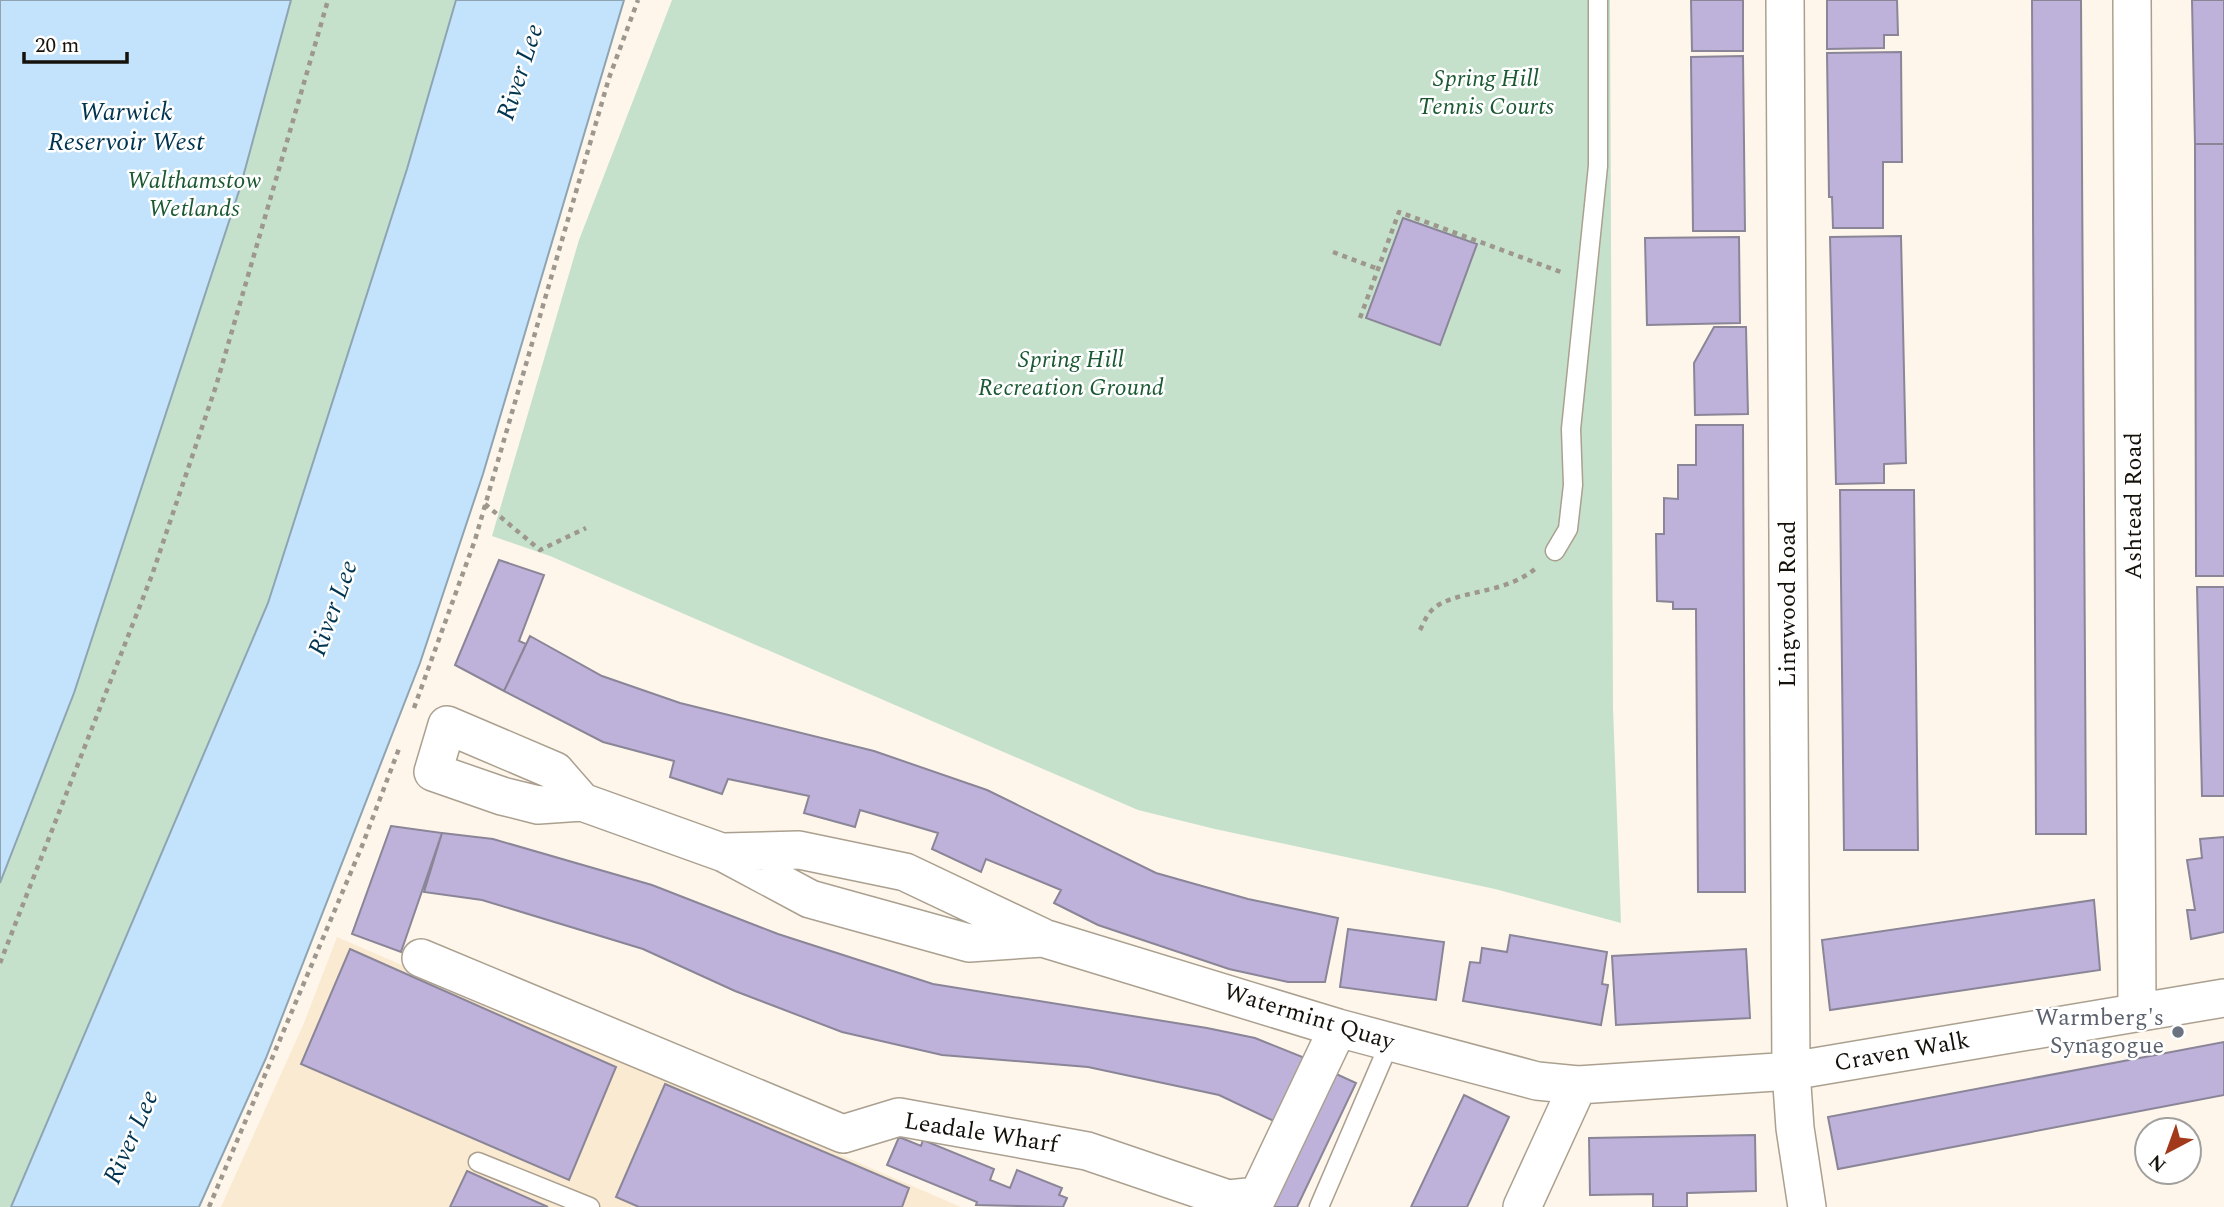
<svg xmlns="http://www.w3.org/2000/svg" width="2224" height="1207" font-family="Spectral,serif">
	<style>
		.built { fill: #faead1 }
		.green { fill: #c5e1cc }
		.water { fill: #c2e3fb; stroke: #8ea4b3; stroke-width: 2 }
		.building { fill: #beb2db; stroke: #8a8597; stroke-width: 2 }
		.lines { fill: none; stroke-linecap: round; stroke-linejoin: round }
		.lane-casing { stroke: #aba08f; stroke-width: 21 }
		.street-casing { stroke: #aba08f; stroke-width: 40 }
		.path { stroke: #9d978e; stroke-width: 4.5; stroke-dasharray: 5 5; stroke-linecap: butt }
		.lane { stroke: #fff; stroke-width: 18 }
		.street { stroke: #fff; stroke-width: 37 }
		.worship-dot { fill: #6b7280; stroke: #fff; stroke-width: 2.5 }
		.labels { text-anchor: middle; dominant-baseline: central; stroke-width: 5; stroke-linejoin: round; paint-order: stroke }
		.park-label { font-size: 24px; font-style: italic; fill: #1b5933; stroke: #fff }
		.street-label { font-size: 24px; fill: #15110b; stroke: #fff }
		.worship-label { font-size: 24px; fill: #5b616d; stroke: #fff; text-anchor: end }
		.water-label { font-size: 26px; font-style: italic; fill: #003551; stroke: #fff }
	</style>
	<rect width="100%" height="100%" fill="#fef6eb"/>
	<path class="built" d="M337,937L961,1207H221L304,1023Z"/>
	<path class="green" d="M0,0H456L407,169L268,603L11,1207H0Z
		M672,0H1610L1613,708L1621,923L1495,889L1215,829L1138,810L550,556L492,536L579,240Z"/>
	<path class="water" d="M0,0H291L240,188L74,693L0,883Z
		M456,0H624L483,474L420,663L266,1058L199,1207H11L268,603L407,169Z"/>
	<path class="building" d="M1691,0H1743V51H1692Z
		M1827,0H1897L1898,35H1884V48L1827,49Z
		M2032,0H2081L2086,834H2036Z
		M2192,0H2224V144H2195Z
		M1901,52L1902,162H1883V228H1833L1832,197H1829L1827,53Z
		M1743,56L1745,231H1693L1691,57Z
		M2195,144H2224V576H2196Z
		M1403,218L1477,244L1440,345L1366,318Z
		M1901,236L1906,463L1884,464V483L1836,484L1830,237Z
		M1739,237L1740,323L1647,325L1645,238Z
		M1714,327H1746L1748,414L1695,415L1694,363Z
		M1696,425H1743L1745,892H1698L1696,609H1673V602L1657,601L1656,534H1664V498L1678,499V465H1696Z
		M1840,490H1914L1918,850H1844Z
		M499,560L544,575L519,641L526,644L504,691L455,665Z
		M2197,587H2224V796H2202Z
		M530,636L602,676L680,703L874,751L987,790L1156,873L1248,899L1338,918L1325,982H1288L1229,969L1098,925L1054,903L1061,890L986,859L981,872L932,849L938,833L860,810L855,827L804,813L809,796L728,779L722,794L670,777L674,761L603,742L504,691Z
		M391,826L442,833L401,952L352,934Z
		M442,833L493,839L652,885L778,934L933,984L1207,1028L1255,1038L1305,1058L1278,1123L1219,1095L1088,1067L942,1055L842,1032L735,991L643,949L482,900L424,892Z
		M2224,837V932L2191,939L2187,910H2195L2187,860L2202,858L2200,839Z
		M2094,900L2100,970L1830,1010L1822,940Z
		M1348,929L1444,942L1436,1000L1340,987Z
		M1510,935L1607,952L1602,984L1608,985L1601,1025L1463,1001L1470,962L1480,963L1482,948L1507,952Z
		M350,949L616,1067L569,1180L301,1064Z
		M1746,949L1750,1018L1616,1025L1612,956Z
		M2224,1042V1095L1838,1169L1828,1117Z
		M1334,1073L1356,1083L1297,1207H1270Z
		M665,1084L909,1188L902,1207H639L616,1197Z
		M1464,1095L1509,1117L1467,1207H1411Z
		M1755,1135L1756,1191L1687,1193V1207H1653V1194L1590,1195L1589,1138Z
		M899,1137L921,1146L923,1140L994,1169L990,1180L1010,1188L1017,1170L1062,1188L1059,1195L1067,1198L1063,1207L976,1205L977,1202L887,1165Z
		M467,1171L548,1207H450Z"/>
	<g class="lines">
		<defs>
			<path id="lane" d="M1555,551L1568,529L1573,485L1571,429L1598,166V0
				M478,1162L590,1207
				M1319,1207L1390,1042"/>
			<path id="street" d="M1785,0L1791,1071L1795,1128L1807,1207
				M2132,0L2137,1012
				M582,802L555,771L447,725L433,772L502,796L538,805L582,802L724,853L810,899L969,943L1043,938L1338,1028L1537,1081L1578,1085L1791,1071L2224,998
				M725,852L799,850L905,872L1042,937
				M421,958L843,1134L899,1117L1087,1151L1228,1199L1258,1196L1338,1028
				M1522,1207L1578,1085"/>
		</defs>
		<use href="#lane" class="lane-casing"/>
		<use href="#street" class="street-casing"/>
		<path class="path" d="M1333,252L1378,269
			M1360,318L1399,212L1561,272
			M485,504L540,550L586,528
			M1420,630C1423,625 1426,616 1431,611C1452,589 1504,596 1536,568
			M414,708L475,540L609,78L638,0
			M0,963L152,575L216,386L328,0
			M209,1207L362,846L400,746"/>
		<use href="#lane" class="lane"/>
		<use href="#street" class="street"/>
	</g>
	<circle class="worship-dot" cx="2178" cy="1032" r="7"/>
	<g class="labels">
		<g class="park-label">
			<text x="1486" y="79">Spring Hill<tspan x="1486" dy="28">Tennis Courts</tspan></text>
			<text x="194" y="181">Walthamstow<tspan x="194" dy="28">Wetlands</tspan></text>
			<text x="1071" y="360">Spring Hill<tspan x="1071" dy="28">Recreation Ground</tspan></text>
		</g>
		<g class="street-label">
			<text transform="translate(2134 506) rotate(-90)">Ashtead Road</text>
			<text transform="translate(1788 604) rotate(-90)">Lingwood Road</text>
			<text transform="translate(1309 1017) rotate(17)">Watermint Quay</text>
			<text transform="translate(1902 1052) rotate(-10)">Craven Walk</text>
			<text transform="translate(981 1133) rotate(9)">Leadale Wharf</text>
		</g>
		<g class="worship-label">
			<text x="2164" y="1018">Warmberg's<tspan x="2164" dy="28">Synagogue</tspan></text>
		</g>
		<g class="water-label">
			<text transform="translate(520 72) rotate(-72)">River Lee</text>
			<text x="126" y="112">Warwick<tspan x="126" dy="30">Reservoir West</tspan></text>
			<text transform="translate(333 608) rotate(-70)">River Lee</text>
			<text transform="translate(131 1137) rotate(-66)">River Lee</text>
		</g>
	</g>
	<g transform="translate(2168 1151) rotate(221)"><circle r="33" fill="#ffffff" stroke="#a1a09d" stroke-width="2"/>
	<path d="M0-5L12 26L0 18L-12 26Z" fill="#a1391a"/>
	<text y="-10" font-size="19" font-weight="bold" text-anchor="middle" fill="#15110b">N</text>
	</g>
	<path d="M24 52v10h103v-10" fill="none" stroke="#15110b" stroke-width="3.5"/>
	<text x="35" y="52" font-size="21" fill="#15110b" stroke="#ffffff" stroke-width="5" paint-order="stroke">20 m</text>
</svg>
